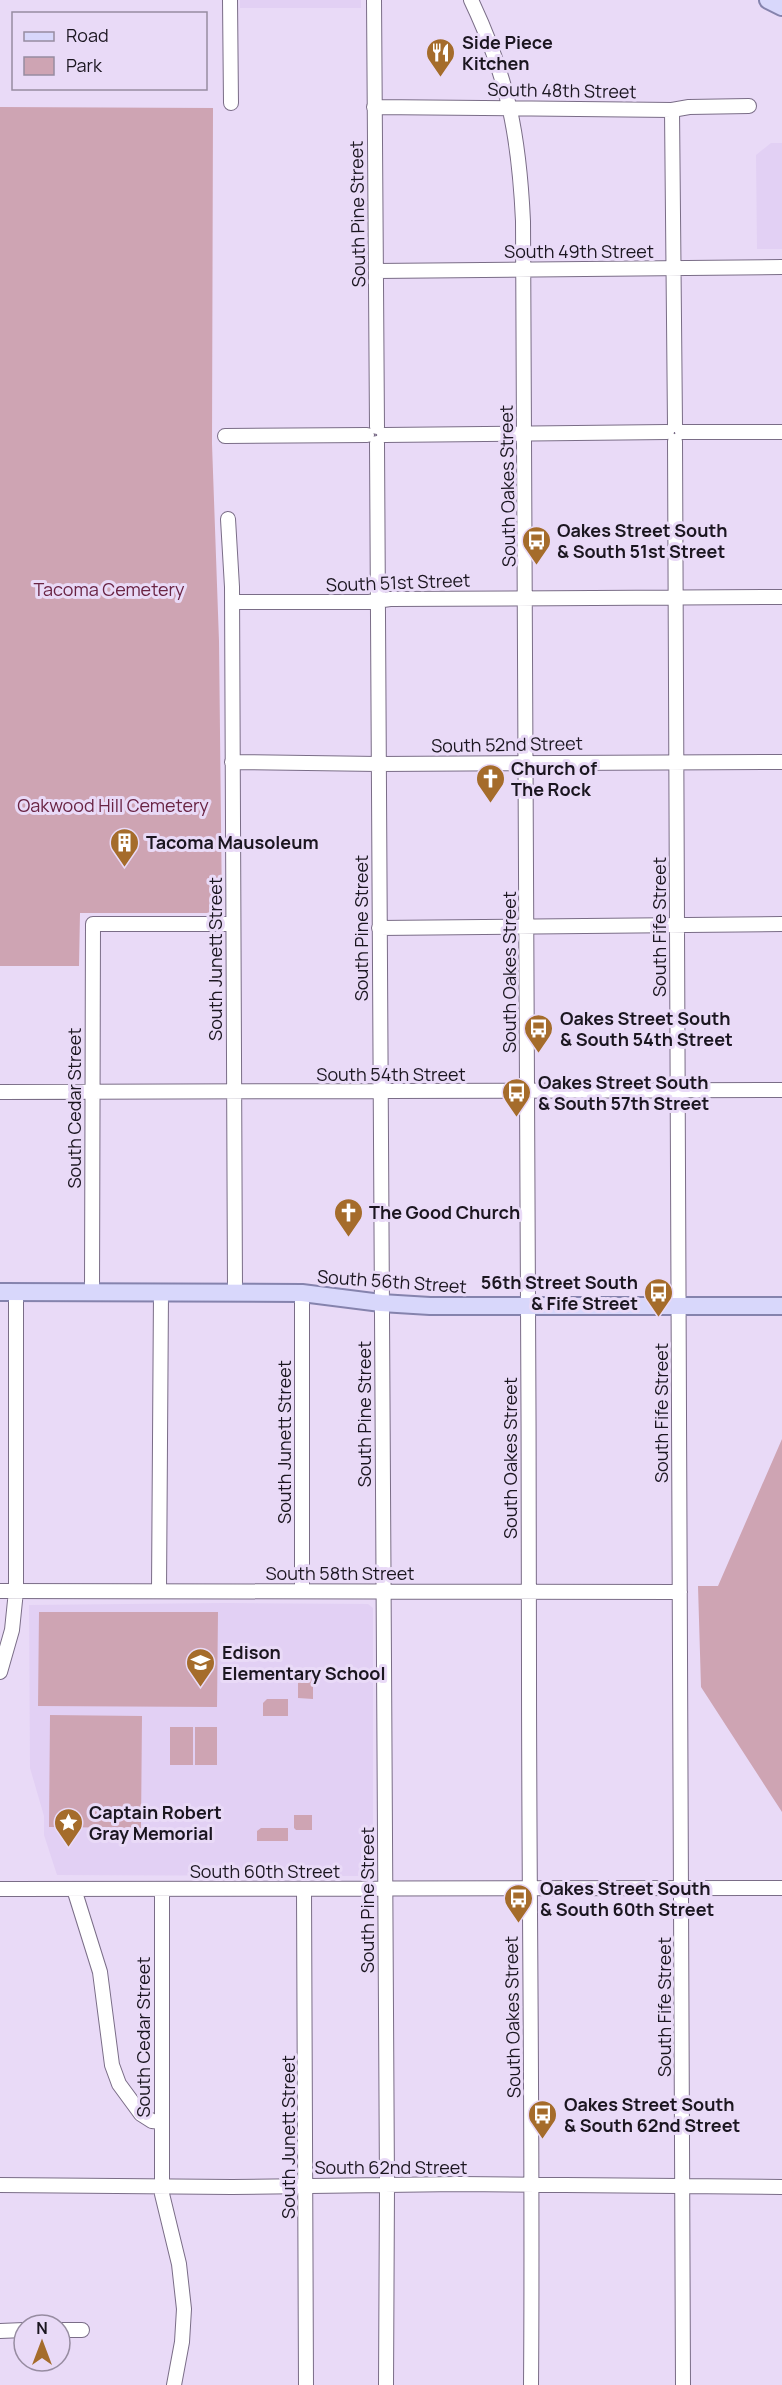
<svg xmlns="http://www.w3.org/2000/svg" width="782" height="2385" font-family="Manrope,sans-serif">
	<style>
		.built { fill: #e2d0f4 }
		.green { fill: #cea4b3 }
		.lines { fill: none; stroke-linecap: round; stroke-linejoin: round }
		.minor-casing { stroke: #7a6d87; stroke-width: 16 }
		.major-casing { stroke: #8583ad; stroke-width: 20 }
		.minor { stroke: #fff; stroke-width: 14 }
		.major { stroke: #d8d7fb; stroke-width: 16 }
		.labels { text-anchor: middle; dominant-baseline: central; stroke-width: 6; stroke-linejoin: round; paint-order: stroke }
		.poi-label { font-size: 18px; font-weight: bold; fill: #1b1620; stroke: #e9daf7; text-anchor: start }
		.street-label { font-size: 18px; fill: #1b1620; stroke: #e9daf7 }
		.park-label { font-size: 18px; fill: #692343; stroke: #e9daf7 }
	</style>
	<rect width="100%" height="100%" fill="#e9daf7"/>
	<path class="built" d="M240,0H361V8H240Z
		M771,143H782V249H757L756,155Z
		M226,1603L368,1604L373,1608V1872L370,1876L57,1875L44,1835V1816L30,1768L29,1605Z"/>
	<path class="green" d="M0,107L213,108L212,444L219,641L222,913H80L79,966H0Z
		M782,1439V1812L701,1687L698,1586H718Z
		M39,1612H218L217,1707L38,1706Z
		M298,1669L313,1670V1699L298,1698Z
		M267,1699H288V1716H263V1703Z
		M50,1715L142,1716L141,1828L49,1827Z
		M170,1727H193V1765H170Z
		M195,1727H217V1765H195Z
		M294,1815H312V1830H296L294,1828Z
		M261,1828H288V1841H257V1831Z"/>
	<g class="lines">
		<defs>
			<path id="minor" d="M230,0L231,103
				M374,0L377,427
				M471,0C508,78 519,135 523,221C528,703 528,1185 529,1667C529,1907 533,2146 531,2385
				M374,107L672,110L689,107L749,106
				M672,110L675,425
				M376,271L782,267
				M682,432H782
				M384,435L667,432
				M225,436L367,435
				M675,441L683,2385
				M377,443L387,2186L386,2385
				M228,519L232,587L235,1291
				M232,602H369L390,599L782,597
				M232,762L378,764L782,762
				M379,928L782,924
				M0,1092L782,1090
				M92,1293L93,924H233
				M0,1591L680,1592
				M159,1591L161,1292
				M302,1591V1293
				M0,1672L12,1630L16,1591V1292
				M0,1889L782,1888
				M74,1889L100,1972L112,2065L119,2084L141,2114L152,2121L161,2122
				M162,1889V2194L179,2264L184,2309L182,2342L174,2385
				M304,1889L306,2385
				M0,2185L232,2187L459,2184L782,2187
				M60,2330H82
				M0,2331L24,2330"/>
			<path id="major" d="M768,0L782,7
				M0,1292L302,1293L381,1303L430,1306H782"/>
		</defs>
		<use href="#minor" class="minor-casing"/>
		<use href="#major" class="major-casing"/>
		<use href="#minor" class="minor"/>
		<use href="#major" class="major"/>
	</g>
	<defs>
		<symbol id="restaurant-pin" viewBox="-11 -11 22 30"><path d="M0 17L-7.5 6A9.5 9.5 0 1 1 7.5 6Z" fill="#a56c2b" stroke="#e9daf7"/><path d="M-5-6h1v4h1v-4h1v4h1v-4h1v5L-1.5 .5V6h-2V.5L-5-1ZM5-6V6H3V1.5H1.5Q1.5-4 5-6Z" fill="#fff"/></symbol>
		<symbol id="bus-pin" viewBox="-11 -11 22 30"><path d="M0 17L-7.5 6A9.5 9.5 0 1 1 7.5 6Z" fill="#a56c2b" stroke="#e9daf7"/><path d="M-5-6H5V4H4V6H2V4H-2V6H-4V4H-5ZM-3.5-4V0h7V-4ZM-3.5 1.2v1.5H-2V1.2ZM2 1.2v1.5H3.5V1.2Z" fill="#fff"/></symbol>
		<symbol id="church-pin" viewBox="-11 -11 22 30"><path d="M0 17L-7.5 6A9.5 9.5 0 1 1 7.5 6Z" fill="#a56c2b" stroke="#e9daf7"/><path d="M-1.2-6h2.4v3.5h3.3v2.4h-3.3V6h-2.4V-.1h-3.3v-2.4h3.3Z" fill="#fff"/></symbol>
		<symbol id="building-pin" viewBox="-11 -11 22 30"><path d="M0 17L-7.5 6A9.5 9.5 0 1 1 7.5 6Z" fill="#a56c2b" stroke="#e9daf7"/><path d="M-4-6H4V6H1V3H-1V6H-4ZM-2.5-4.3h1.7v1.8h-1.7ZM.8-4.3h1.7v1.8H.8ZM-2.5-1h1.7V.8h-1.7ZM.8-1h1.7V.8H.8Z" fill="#fff"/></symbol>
		<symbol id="school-pin" viewBox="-11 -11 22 30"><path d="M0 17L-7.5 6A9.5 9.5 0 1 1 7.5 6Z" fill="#a56c2b" stroke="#e9daf7"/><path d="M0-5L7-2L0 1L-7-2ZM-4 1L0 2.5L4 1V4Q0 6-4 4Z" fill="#fff"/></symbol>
		<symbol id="sight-pin" viewBox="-11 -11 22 30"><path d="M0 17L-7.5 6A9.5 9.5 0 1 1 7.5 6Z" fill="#a56c2b" stroke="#e9daf7"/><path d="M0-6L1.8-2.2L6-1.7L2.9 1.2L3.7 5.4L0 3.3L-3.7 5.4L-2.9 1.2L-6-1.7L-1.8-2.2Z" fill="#fff"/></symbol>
	</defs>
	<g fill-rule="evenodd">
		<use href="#restaurant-pin" x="424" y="36" width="33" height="45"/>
		<use href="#bus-pin" x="520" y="524" width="33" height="45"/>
		<use href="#church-pin" x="474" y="762" width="33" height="45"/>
		<use href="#building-pin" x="108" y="826" width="33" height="45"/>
		<use href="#bus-pin" x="522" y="1012" width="33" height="45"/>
		<use href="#bus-pin" x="500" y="1076" width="33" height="45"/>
		<use href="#church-pin" x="332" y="1196" width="33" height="45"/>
		<use href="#bus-pin" x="642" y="1276" width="33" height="45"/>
		<use href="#school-pin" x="184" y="1646" width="33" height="45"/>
		<use href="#sight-pin" x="52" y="1806" width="33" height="45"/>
		<use href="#bus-pin" x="502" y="1882" width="33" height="45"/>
		<use href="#bus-pin" x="526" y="2098" width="33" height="45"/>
	</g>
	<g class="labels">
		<g class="poi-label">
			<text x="462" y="42">Side Piece<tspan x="462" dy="21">Kitchen</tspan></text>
			<text x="557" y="530">Oakes Street South<tspan x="557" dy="21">&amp; South 51st Street</tspan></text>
			<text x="511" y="768">Church of<tspan x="511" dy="21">The Rock</tspan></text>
			<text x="146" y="842">Tacoma Mausoleum</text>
			<text x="560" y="1018">Oakes Street South<tspan x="560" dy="21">&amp; South 54th Street</tspan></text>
			<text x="538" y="1082">Oakes Street South<tspan x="538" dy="21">&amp; South 57th Street</tspan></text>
			<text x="369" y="1212">The Good Church</text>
			<text x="638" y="1282" text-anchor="end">56th Street South<tspan x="638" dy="21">&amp; Fife Street</tspan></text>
			<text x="222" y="1652">Edison<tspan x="222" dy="21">Elementary School</tspan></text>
			<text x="89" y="1812">Captain Robert<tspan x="89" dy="21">Gray Memorial</tspan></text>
			<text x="540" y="1888">Oakes Street South<tspan x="540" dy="21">&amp; South 60th Street</tspan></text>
			<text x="564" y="2104">Oakes Street South<tspan x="564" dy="21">&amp; South 62nd Street</tspan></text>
		</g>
		<g class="street-label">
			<text transform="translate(562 90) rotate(1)">South 48th Street</text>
			<text transform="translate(357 214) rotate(-91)">South Pine Street</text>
			<text x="579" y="251">South 49th Street</text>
			<text transform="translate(507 486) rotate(-91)">South Oakes Street</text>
			<text transform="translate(398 582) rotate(-2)">South 51st Street</text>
			<text transform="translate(507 744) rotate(-1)">South 52nd Street</text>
			<text transform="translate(659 927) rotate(-90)">South Fife Street</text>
			<text transform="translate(361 928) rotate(-90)">South Pine Street</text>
			<text transform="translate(215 959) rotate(-90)">South Junett Street</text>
			<text transform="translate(509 972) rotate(-90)">South Oakes Street</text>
			<text x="391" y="1074">South 54th Street</text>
			<text transform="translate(74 1108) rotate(-90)">South Cedar Street</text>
			<text transform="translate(392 1281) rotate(4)">South 56th Street</text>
			<text transform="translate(661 1413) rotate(-90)">South Fife Street</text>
			<text transform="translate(364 1414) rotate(-90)">South Pine Street</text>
			<text transform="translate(284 1442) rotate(-90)">South Junett Street</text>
			<text transform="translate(510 1458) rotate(-90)">South Oakes Street</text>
			<text x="340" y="1573">South 58th Street</text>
			<text x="265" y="1871">South 60th Street</text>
			<text transform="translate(367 1900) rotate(-90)">South Pine Street</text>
			<text transform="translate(664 2007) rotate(-90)">South Fife Street</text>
			<text transform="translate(512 2017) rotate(-91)">South Oakes Street</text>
			<text transform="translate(143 2037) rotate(-90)">South Cedar Street</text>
			<text transform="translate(288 2137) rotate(-90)">South Junett Street</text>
			<text x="391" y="2167">South 62nd Street</text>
		</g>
		<g class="park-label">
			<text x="109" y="589">Tacoma Cemetery</text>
			<text x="113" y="805">Oakwood Hill Cemetery</text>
		</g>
	</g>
	<rect x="12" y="12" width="195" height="78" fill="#e9daf7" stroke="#978ca1" stroke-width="1.5"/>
	<rect x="24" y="32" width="30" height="9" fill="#d8d7fb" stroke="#978ca1" stroke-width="1.5"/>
	<text x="66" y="42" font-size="18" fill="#1b1620">Road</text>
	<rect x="24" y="57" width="30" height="18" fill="#cea4b3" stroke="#978ca1" stroke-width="1.5"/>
	<text x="66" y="72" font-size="18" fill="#1b1620">Park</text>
	<g transform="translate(42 2343)"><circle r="28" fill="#e9daf7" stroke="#978ca1" stroke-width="1.5"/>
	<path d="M0-4.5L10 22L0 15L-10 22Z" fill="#a56c2b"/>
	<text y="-9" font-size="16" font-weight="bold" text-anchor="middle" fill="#1b1620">N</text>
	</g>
</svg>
